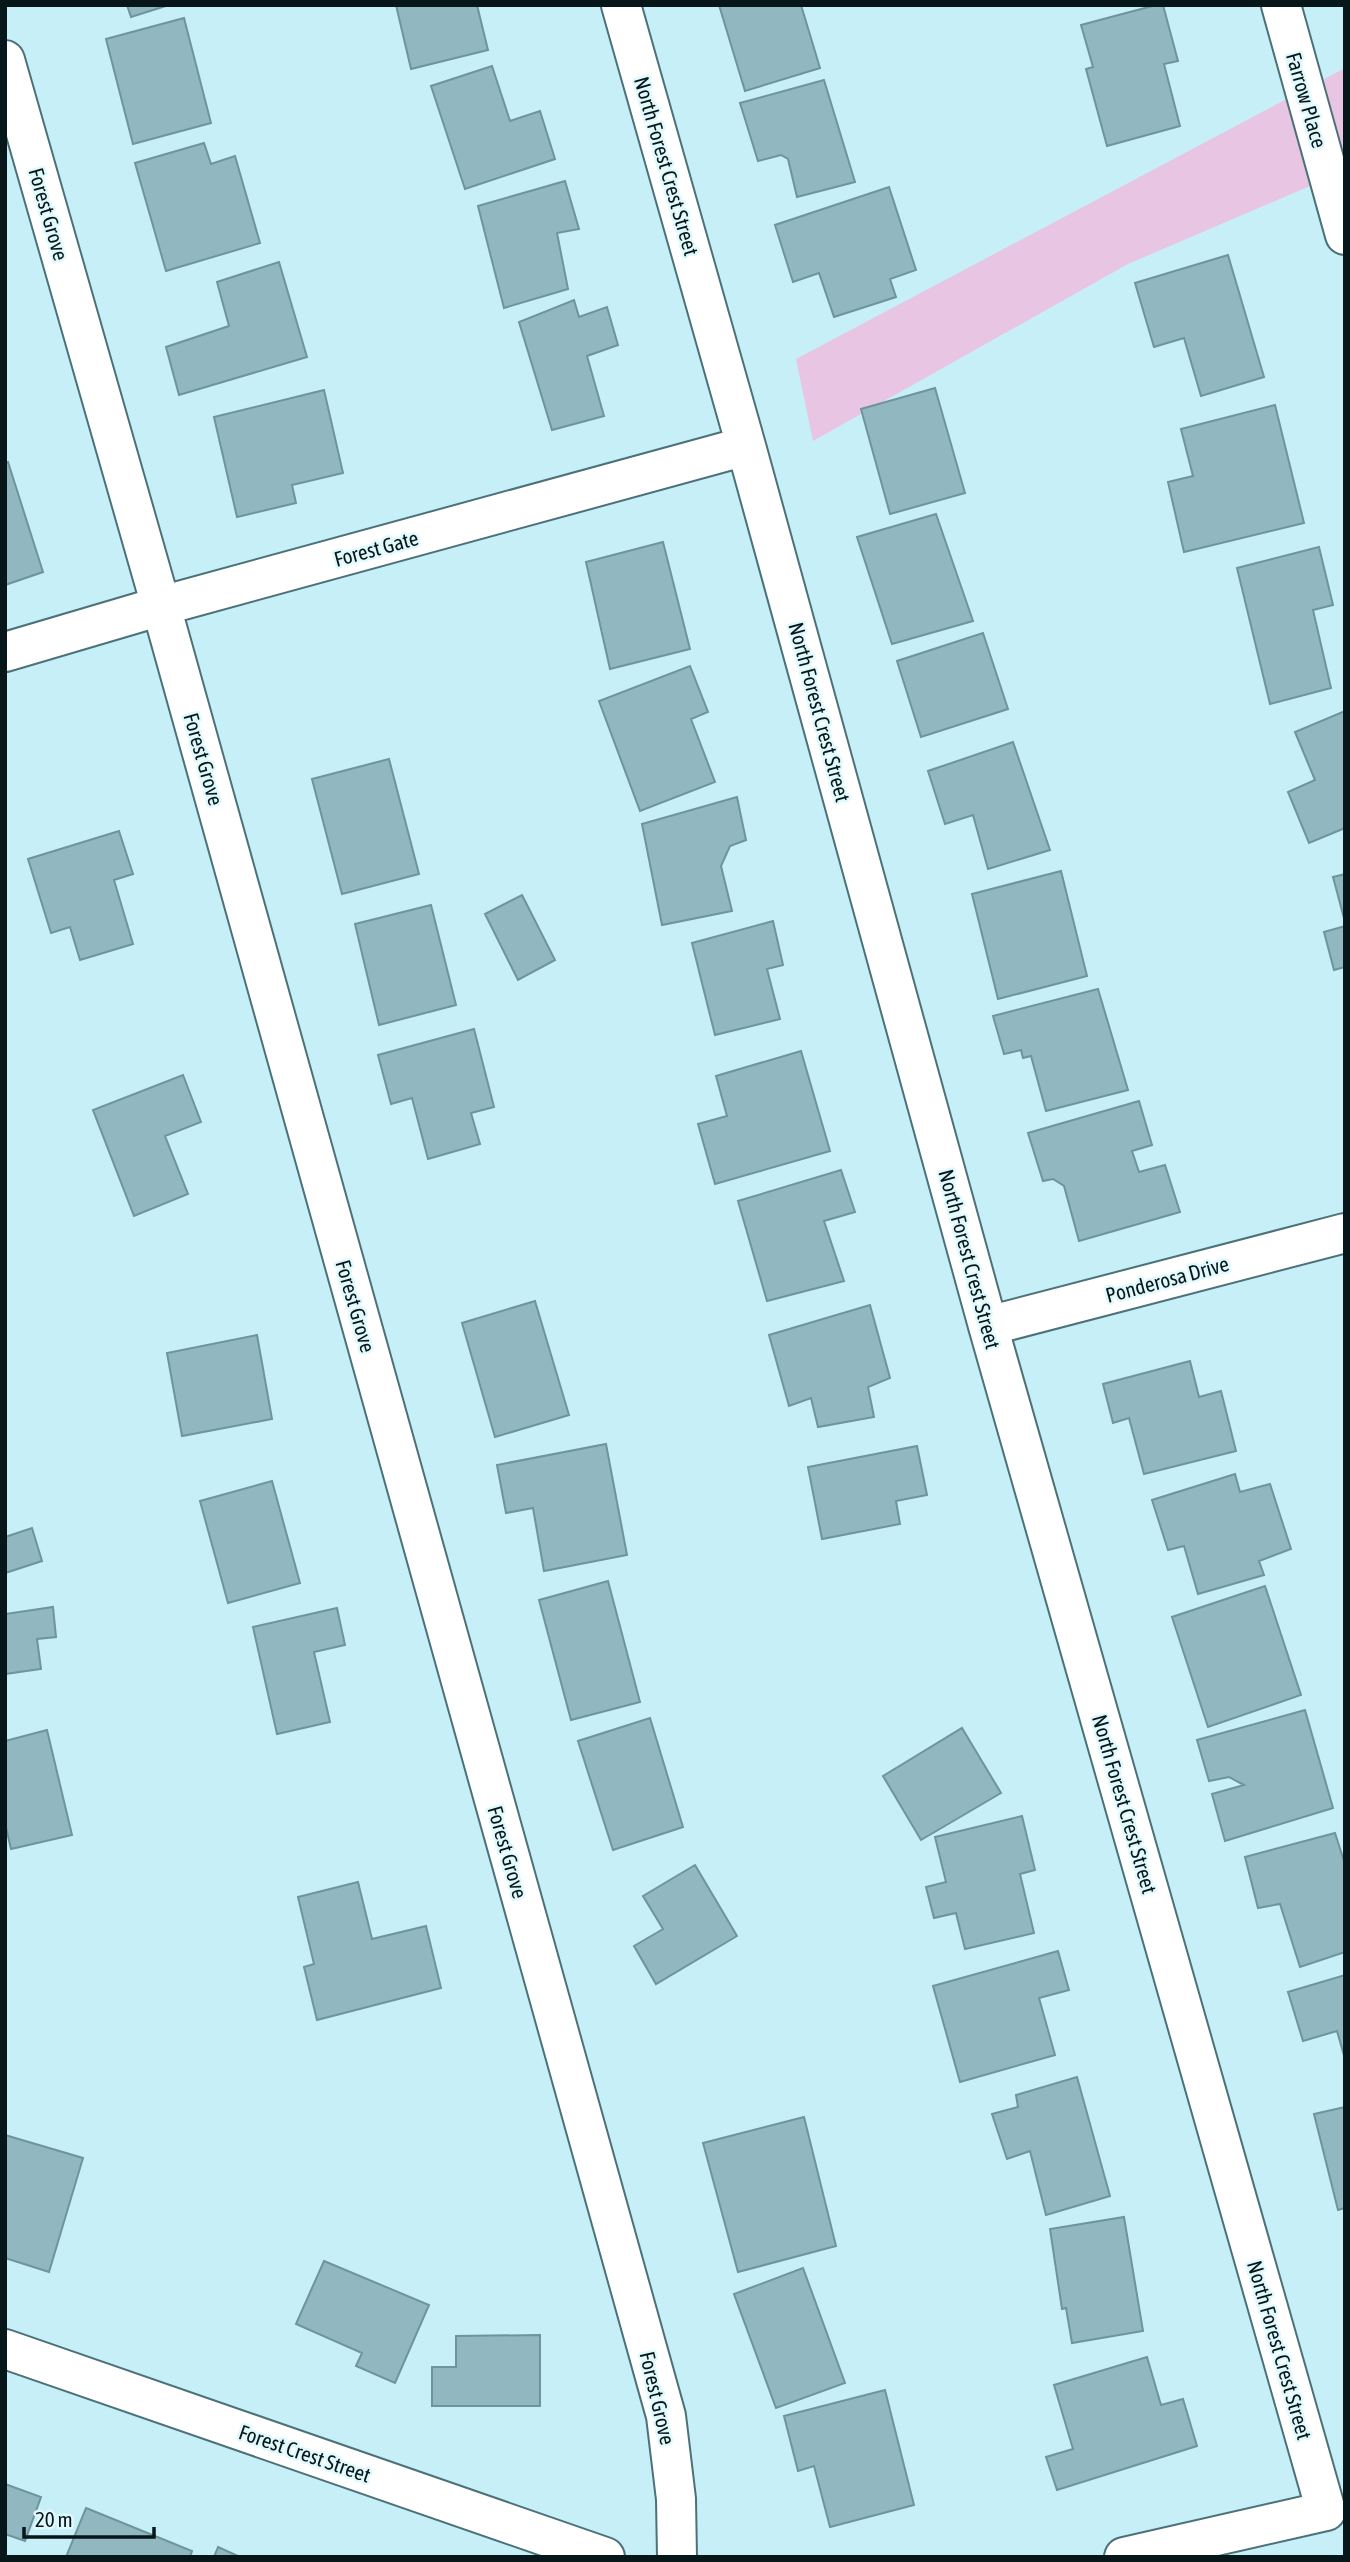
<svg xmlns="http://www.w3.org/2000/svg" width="1350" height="2562" font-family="'Asap Condensed',sans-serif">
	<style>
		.green { fill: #e8c6e3 }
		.building { fill: #91b8c0; stroke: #6e949c; stroke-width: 2 }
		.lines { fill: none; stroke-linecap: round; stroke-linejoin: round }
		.minor-casing { stroke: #4c7178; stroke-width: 42 }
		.minor { stroke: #fff; stroke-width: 38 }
		.labels { text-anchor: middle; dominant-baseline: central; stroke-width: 5; stroke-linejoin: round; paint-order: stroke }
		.street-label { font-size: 21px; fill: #071619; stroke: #e0f9fd }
	</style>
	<rect width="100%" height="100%" fill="#c6eff7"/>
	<path class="green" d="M1345,68V171L1128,264L813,441L796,359Z"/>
	<path class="building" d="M127,5H169L131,17Z
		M396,5H477L488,50L411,69Z
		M719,5H801L820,68L745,91Z
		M1156,5H1163L1178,61L1164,64L1180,126L1107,146L1086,69L1093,67L1081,25Z
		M184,18L211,123L133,144L106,39Z
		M492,66L510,121L540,111L555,159L465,189L431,86Z
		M824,80L855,182L797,197L788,159L781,155L758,161L740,103Z
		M204,143L211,164L235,156L260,243L166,271L135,163Z
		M565,181L579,229L557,233L568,289L504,308L478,206Z
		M889,187L916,270L890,279L896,297L834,317L819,273L793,282L775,225Z
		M1228,255L1264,377L1201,396L1184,338L1154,347L1135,283Z
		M279,262L307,357L179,395L166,347L229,326L217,282Z
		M574,300L579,317L607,307L618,345L587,356L604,416L552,430L519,322Z
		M935,388L965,493L890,514L861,409Z
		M324,390L343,473L292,485L296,503L237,517L214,417Z
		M1275,405L1304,523L1184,552L1168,482L1193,476L1181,429Z
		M8,462L43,572L5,585V463Z
		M936,514L973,621L892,644L857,537Z
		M663,542L690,649L610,669L586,562Z
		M1319,547L1333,605L1313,610L1331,688L1270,704L1237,568Z
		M983,633L1008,709L921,737L897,661Z
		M690,666L708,712L691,719L715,782L640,811L599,701Z
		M1345,711V828L1309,843L1288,792L1315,780L1295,732Z
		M1013,742L1050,850L988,869L973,815L945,824L928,771Z
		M389,759L419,874L342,894L312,779Z
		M737,797L746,840L730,846L721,866L732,911L662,925L642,824Z
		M119,831L133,874L114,880L133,944L80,960L70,927L51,933L28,859Z
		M1061,871L1087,976L998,999L972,894Z
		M1345,874V922L1333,877Z
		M522,895L555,960L518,980L485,914Z
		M431,905L456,1005L379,1025L355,924Z
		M773,921L783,965L767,969L780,1019L715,1035L692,943Z
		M1345,926V967L1334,970L1324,932Z
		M1098,989L1128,1090L1046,1111L1031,1056L1023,1058L1021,1050L1004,1054L993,1016Z
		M474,1029L494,1107L471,1113L480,1144L428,1159L412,1098L391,1104L378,1055Z
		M801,1051L830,1151L715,1184L698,1124L727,1116L716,1076Z
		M183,1075L201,1122L165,1136L188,1194L134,1216L93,1110Z
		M1139,1101L1152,1145L1132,1151L1139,1172L1165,1165L1180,1212L1079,1241L1064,1186L1053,1179L1043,1181L1028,1133Z
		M841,1170L855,1212L824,1221L844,1281L767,1301L738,1201Z
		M535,1301L569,1415L495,1437L462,1323Z
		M870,1305L890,1378L868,1387L874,1417L818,1427L811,1398L789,1406L769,1335Z
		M257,1335L272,1419L182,1436L167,1353Z
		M1190,1361L1199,1397L1221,1391L1236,1451L1144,1474L1129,1418L1113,1423L1103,1384Z
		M606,1444L627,1555L544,1571L533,1508L506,1513L497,1465Z
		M917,1446L927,1495L896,1501L900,1524L822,1539L808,1467Z
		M1235,1474L1240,1492L1270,1484L1291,1549L1259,1561L1264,1575L1198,1594L1184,1546L1168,1550L1152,1500Z
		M272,1481L300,1583L228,1603L200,1501Z
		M32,1528L42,1561L5,1573V1537Z
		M608,1581L640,1702L571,1720L539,1600Z
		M1265,1586L1301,1695L1208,1727L1172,1617Z
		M53,1607L56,1637L37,1639L41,1669L5,1674V1614Z
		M337,1608L345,1645L314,1652L330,1722L277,1734L253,1627Z
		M1305,1710L1333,1808L1225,1841L1212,1794L1244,1785L1229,1777L1209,1781L1197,1740Z
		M650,1718L683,1827L613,1850L578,1741Z
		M962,1728L1001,1793L921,1840L883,1776Z
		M47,1730L72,1835L11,1849L5,1823V1741Z
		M1022,1816L1035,1870L1020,1874L1034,1933L965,1949L956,1913L934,1918L926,1887L946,1882L935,1837Z
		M1335,1833L1345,1864V1952L1300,1967L1280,1904L1258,1908L1245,1857Z
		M695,1865L737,1936L656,1984L634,1946L663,1929L643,1896Z
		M358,1882L372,1939L426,1926L441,1988L317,2020L304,1967L314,1964L298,1897Z
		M1058,1951L1069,1990L1039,1998L1055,2055L960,2082L933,1986Z
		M1345,1975V2059L1337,2031L1303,2041L1288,1992Z
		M1077,2077L1110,2196L1046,2215L1030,2151L1007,2159L992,2114L1018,2107L1016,2095Z
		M1345,2107V2208L1338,2210L1314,2114Z
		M804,2117L836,2246L738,2272L703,2143Z
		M5,2135L83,2158L49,2272L5,2258Z
		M1124,2217L1143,2331L1072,2343L1066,2308L1062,2309L1050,2229Z
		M324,2261L429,2305L395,2383L356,2366L362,2353L296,2324Z
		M803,2268L845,2383L776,2408L734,2294Z
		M540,2335V2406H432V2367H456V2336Z
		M1147,2357L1161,2405L1183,2399L1197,2446L1057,2490L1046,2457L1073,2449L1054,2385Z
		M885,2390L914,2505L830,2527L814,2466L798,2471L784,2416Z
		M5,2484L41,2497L25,2541L5,2534Z
		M86,2508L192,2551L190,2557H66Z
		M218,2547L240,2557H214Z"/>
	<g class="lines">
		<defs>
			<path id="minor" d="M621,5L746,446L988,1326L1326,2511L1124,2557
				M1281,5L1345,235
				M5,60L161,606L666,2416L676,2499L677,2557
				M5,652L161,606L746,446
				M988,1326L1345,1233
				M5,2349L605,2557"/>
		</defs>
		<use href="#minor" class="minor-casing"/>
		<use href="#minor" class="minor"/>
	</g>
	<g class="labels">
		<g class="street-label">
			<text transform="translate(1307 100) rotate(74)">Farrow Place</text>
			<text transform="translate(667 166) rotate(74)">North Forest Crest Street</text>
			<text transform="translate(49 214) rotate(74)">Forest Grove</text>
			<text transform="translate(376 548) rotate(-15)">Forest Gate</text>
			<text transform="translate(820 712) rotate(75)">North Forest Crest Street</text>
			<text transform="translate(204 759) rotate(74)">Forest Grove</text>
			<text transform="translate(970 1259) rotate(75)">North Forest Crest Street</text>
			<text transform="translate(1167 1279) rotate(-15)">Ponderosa Drive</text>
			<text transform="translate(356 1306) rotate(74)">Forest Grove</text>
			<text transform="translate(1125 1804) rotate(74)">North Forest Crest Street</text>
			<text transform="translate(508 1852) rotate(74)">Forest Grove</text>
			<text transform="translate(1280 2350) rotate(74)">North Forest Crest Street</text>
			<text transform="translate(658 2398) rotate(77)">Forest Grove</text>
			<text transform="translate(305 2453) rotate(19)">Forest Crest Street</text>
		</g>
	</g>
	<rect width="1350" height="2562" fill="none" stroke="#071619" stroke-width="14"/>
	<path d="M24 2527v10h130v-10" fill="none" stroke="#071619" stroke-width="3.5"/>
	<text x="35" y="2527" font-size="21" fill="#071619" stroke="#e0f9fd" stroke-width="5" paint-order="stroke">20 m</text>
</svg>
